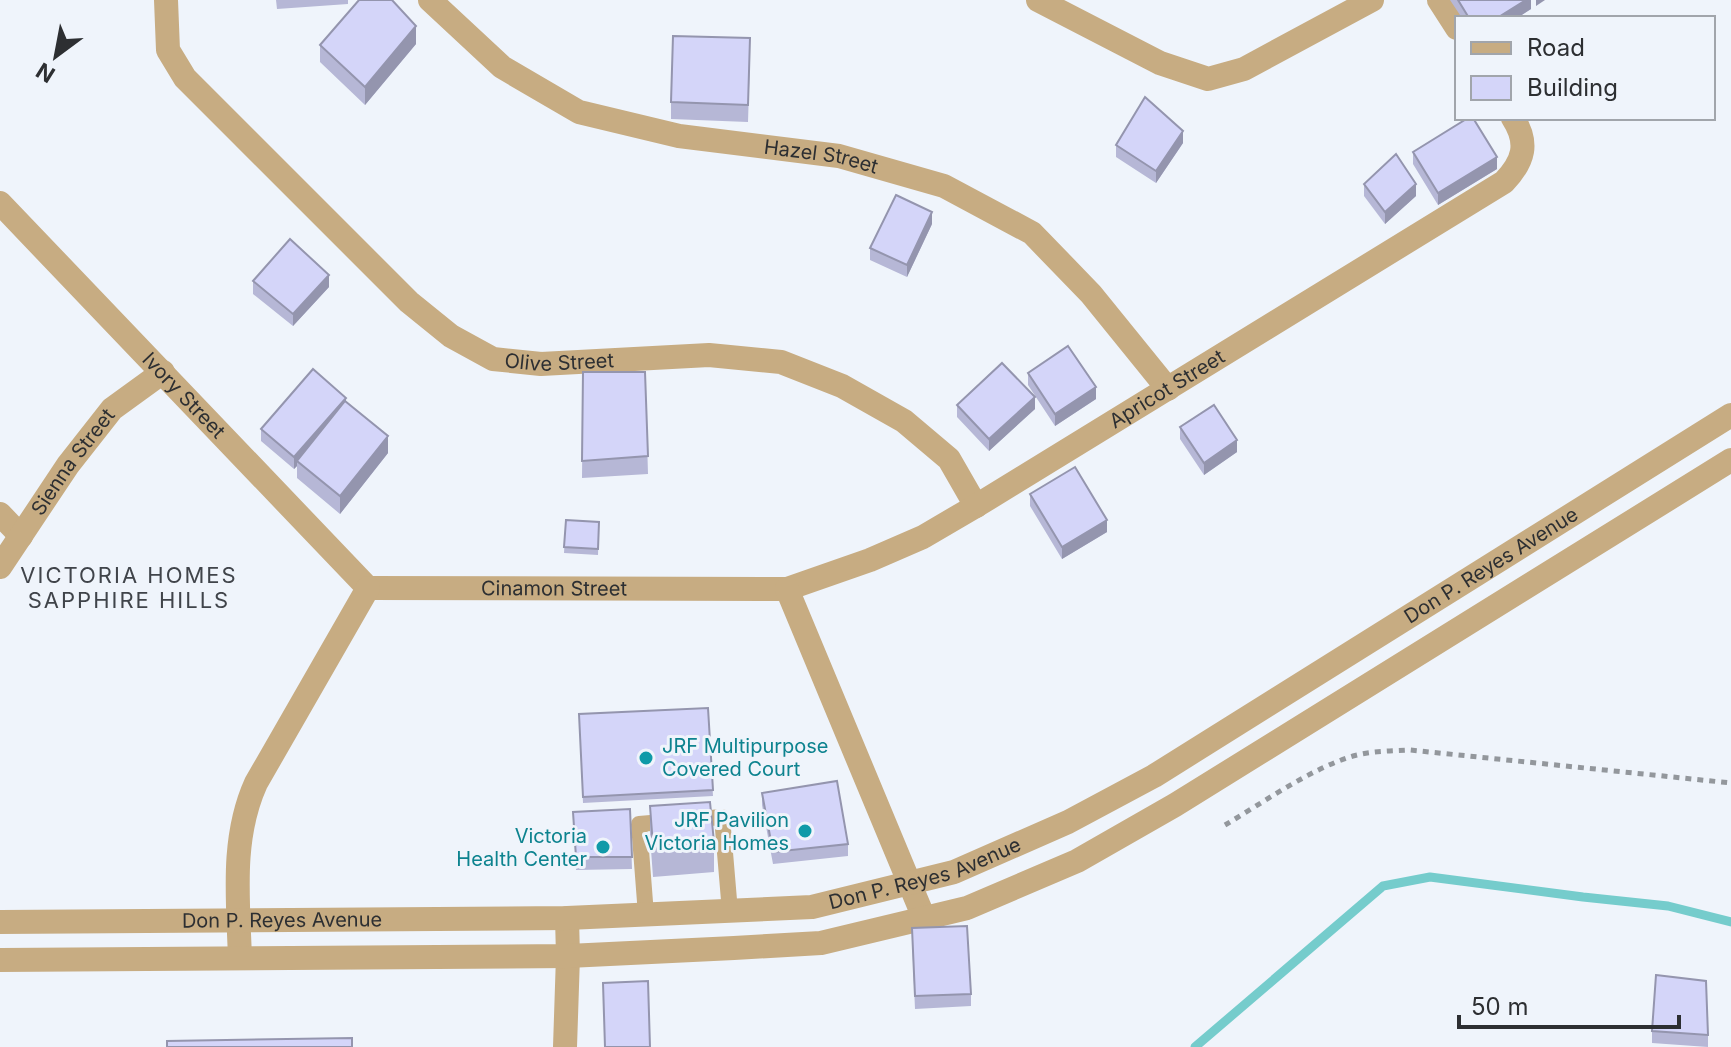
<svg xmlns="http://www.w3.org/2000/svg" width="1731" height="1047" font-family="Inter,sans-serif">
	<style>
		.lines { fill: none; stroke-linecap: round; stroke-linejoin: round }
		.stream { stroke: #75cccc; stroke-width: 9 }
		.path { stroke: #93979c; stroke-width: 5; stroke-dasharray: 6 6; stroke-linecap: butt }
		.service { stroke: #c7ac82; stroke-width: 16 }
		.minor { stroke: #c7ac82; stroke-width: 24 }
		.tertiary { stroke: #c7ac82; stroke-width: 24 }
		.wall { fill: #b6b7d6 }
		.shaded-wall { fill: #9495ae }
		.building { fill: #d4d5f9; stroke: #9495ae; stroke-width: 2 }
		.culture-dot { fill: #0f9aa8; stroke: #eff4fb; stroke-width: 3 }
		.labels { text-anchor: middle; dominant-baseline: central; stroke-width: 6; stroke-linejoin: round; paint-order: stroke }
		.street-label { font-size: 20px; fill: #2d2f32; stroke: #eff4fb }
		.culture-label { font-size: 20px; fill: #0d838f; stroke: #eff4fb; text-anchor: end }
		.neighbourhood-label { font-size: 22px; letter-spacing: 2px; fill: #40444a; stroke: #eff4fb }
	</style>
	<rect width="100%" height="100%" fill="#eff4fb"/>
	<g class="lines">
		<path class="stream" d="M1195,1047L1383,886L1430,877L1583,897L1668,906L1731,922"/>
		<path class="path" d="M1225,825C1264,802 1310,769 1353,756C1371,751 1391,751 1410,750L1731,783"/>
		<path class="service" d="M646,915L639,824L722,817L730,912"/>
		<g class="minor">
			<path id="s1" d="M166,0L168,50L185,78L409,302L451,336L493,359L541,364L709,355L781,362L842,386L904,421L949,459L976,506"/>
			<path id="s2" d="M430,0L502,67L579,112L679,136L839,156L944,186L1032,233L1091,294L1168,389"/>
			<path d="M1038,0L1160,63L1208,79L1244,69L1372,0"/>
			<path d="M1439,0L1457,28"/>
			<path id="s3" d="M0,203L368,588"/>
			<path d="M0,514L21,536"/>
			<path id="s4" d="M0,567L68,465L112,409L163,372"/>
			<path id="s5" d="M368,588L787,589L870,560L923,537L976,506L1504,182C1524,161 1529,143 1513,118"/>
			<path d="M787,589L924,918"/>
			<path d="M240,958C238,899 231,838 256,783L368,588"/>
			<path d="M565,1047L568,956L567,918"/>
		</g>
		<g class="tertiary">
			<path id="s6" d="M0,922L567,918L812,907L954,872L1068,822L1154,776L1731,415"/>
			<path d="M0,960L568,956L734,948L821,943L967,908L1077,861L1175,805L1731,460"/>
		</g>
	</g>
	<path class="wall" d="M276,0H348V4L277,9Z
		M1450,0H1531V9L1517,18H1462Z
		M416,44L365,105L320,62V45Z
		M750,56L748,122L671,119V102Z
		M1183,143L1156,183L1116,157V145Z
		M1413,152L1497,169L1438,205L1413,164Z
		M1364,184L1416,196L1385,224L1364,196Z
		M932,224L907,277L870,260V248Z
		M253,281L329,287L293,326L253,294Z
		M583,372H645L648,474L582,478Z
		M1028,373L1096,399L1055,426L1028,385Z
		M346,402L388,453L340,514L297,478V466L294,469L261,441V429Z
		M957,405L1035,409L989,451L957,417Z
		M1180,427L1237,452L1204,475L1180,439Z
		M1030,494L1107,532L1062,559L1030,506Z
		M566,520L599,522L598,555L564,553Z
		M708,708L713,796L583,803L579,714Z
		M762,793L848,844V856L773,864L762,805Z
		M650,806L714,842V872L653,877L650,836Z
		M630,809L632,869L576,870L573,812Z
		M912,940L971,994V1006L915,1009Z
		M1652,1031L1708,1035V1047L1652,1043Z"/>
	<path class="shaded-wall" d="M1526,0H1531V9L1517,18H1497Z
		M1536,0H1545L1536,6Z
		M416,26V44L365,105V87Z
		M1183,131V143L1156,183V171Z
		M1497,157V169L1438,205V193Z
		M1416,184V196L1385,224V212Z
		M932,212V224L907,277V265Z
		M329,275V287L293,326V314Z
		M1096,387V399L1055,426V414Z
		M1035,397V409L989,451V439Z
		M346,398V410L297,461V466L294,469V457Z
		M388,436V453L340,514V496Z
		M1237,440V452L1204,475V463Z
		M1107,520V532L1062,559V547Z"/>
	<path class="building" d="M359,0H392L416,26L365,87L320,45Z
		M1458,0H1526L1497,18H1469Z
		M673,36L750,38L748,105L671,102Z
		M1145,97L1183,131L1156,171L1116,145Z
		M1468,118H1473L1497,157L1438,193L1413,152Z
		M1396,154L1416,184L1385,212L1364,184Z
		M896,195L932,212L907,265L870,248Z
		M290,239L329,275L293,314L253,281Z
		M1068,346L1096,387L1055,414L1028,373Z
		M1002,363L1035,397L989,439L957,405Z
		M313,369L346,398L294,457L261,429Z
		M583,372H645L648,456L582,461Z
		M345,401L388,436L340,496L297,461Z
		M1214,405L1237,440L1204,463L1180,427Z
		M1075,467L1107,520L1062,547L1030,494Z
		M566,520L599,522L598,549L564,547Z
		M708,708L713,790L583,797L579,714Z
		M837,781L848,844L773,852L762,793Z
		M710,802L714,842L653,846L650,806Z
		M630,809L632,857H576L573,812Z
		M967,926L971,994L915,996L912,928Z
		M1656,975L1706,981L1708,1035L1652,1031Z
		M648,981L650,1047H605L603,983Z
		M352,1038V1047H167V1041Z"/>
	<g class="culture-dot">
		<circle cx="646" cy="758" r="8"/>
		<circle cx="805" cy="831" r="8"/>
		<circle cx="603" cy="847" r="8"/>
	</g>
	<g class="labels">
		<g class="street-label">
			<text stroke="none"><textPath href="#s2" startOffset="434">Hazel Street</textPath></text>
			<text stroke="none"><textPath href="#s1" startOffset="568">Olive Street</textPath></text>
			<text stroke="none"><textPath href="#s5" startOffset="850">Apricot Street</textPath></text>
			<text stroke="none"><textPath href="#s3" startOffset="266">Ivory Street</textPath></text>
			<text stroke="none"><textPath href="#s4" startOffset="128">Sienna Street</textPath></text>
			<text stroke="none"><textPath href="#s6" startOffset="1578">Don P. Reyes Avenue</textPath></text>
			<text stroke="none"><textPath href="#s5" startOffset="186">Cinamon Street</textPath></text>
			<text stroke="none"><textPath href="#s6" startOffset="930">Don P. Reyes Avenue</textPath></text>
			<text stroke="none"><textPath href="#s6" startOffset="282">Don P. Reyes Avenue</textPath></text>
		</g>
		<g class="culture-label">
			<text x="662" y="746" text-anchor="start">JRF Multipurpose<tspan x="662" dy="23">Covered Court</tspan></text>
			<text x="789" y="820">JRF Pavilion<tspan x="789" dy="23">Victoria Homes</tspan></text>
			<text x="587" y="836">Victoria<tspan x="587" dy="23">Health Center</tspan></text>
		</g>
		<g class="neighbourhood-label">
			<text x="129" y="575">VICTORIA HOMES<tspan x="129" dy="25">SAPPHIRE HILLS</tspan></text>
		</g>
	</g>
	<rect x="1455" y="16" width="260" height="104" fill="#eff4fb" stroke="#a1a5ab" stroke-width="2"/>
	<rect x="1471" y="42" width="40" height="12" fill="#c7ac82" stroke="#a1a5ab" stroke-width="2"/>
	<text x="1527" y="56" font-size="24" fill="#2d2f32">Road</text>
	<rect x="1471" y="76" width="40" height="24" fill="#d4d5f9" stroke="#a1a5ab" stroke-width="2"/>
	<text x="1527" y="96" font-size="24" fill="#2d2f32">Building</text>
	<g transform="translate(56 56) rotate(212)" stroke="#eff4fb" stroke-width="6" paint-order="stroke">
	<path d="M0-6L14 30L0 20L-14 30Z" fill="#2d2f32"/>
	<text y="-12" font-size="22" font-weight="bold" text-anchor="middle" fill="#2d2f32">N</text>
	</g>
	<path d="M1459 1015v12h220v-12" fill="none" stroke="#2d2f32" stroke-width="4"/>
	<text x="1471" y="1015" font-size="24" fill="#2d2f32" stroke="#eff4fb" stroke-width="6" paint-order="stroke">50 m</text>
</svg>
